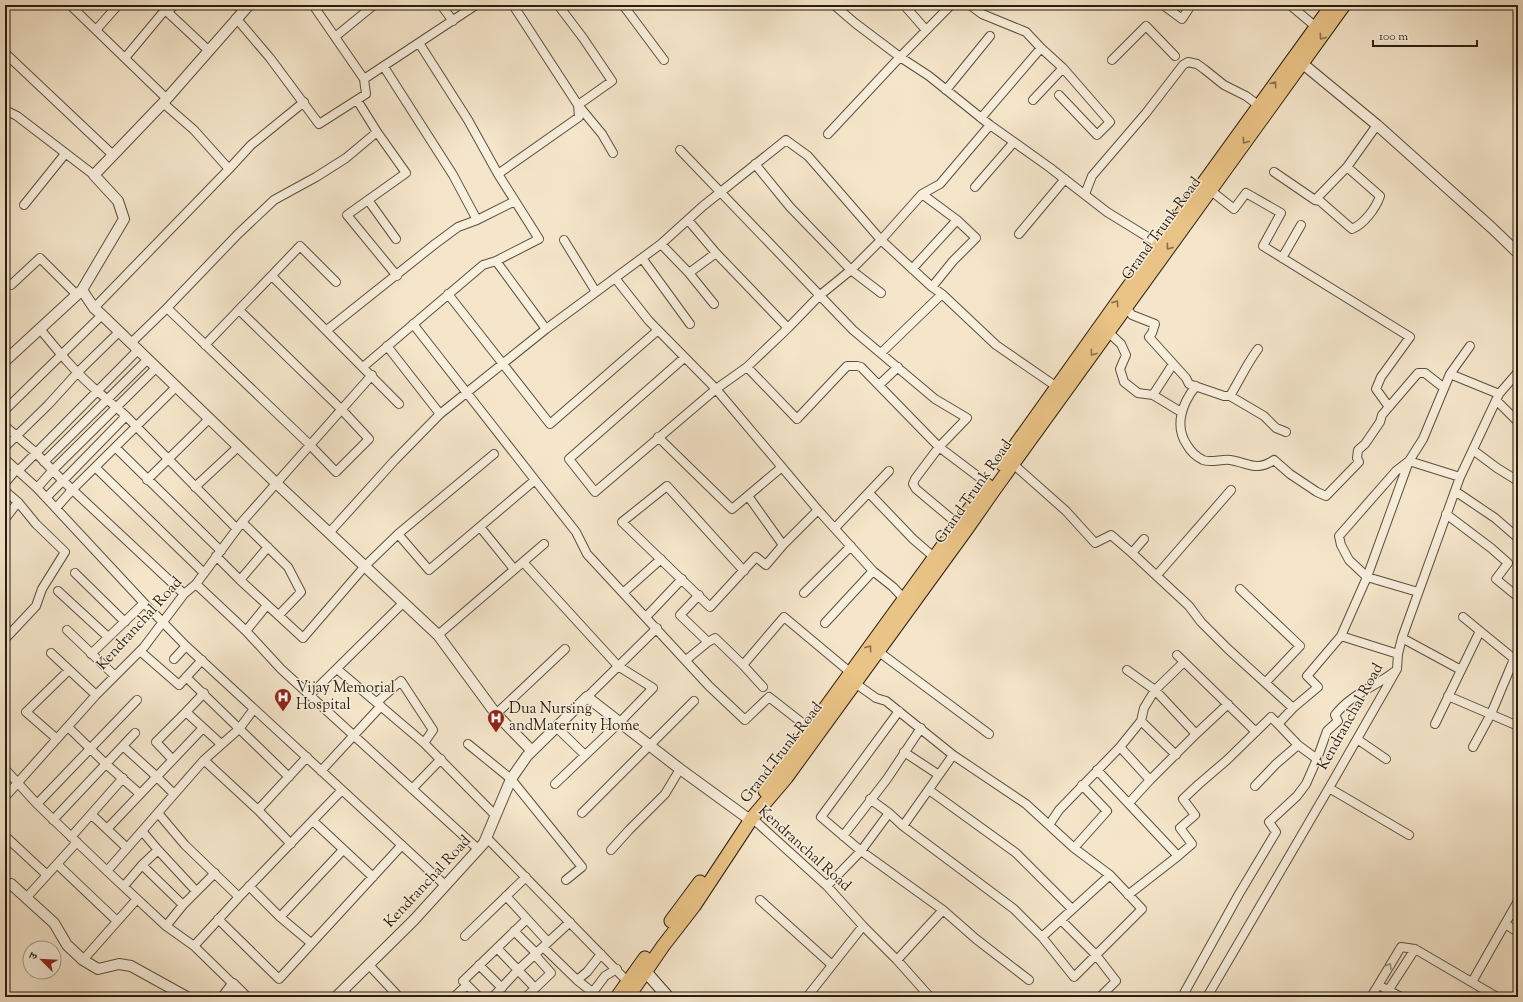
<svg xmlns="http://www.w3.org/2000/svg" width="1523" height="1002" font-family="'Sorts Mill Goudy','Noto Serif Devanagari',serif">
	<style>
		.lines { fill: none; stroke-linecap: round; stroke-linejoin: round }
		.minor-casing { stroke: #5c4f3d; stroke-width: 10 }
		.tertiary-casing { stroke: #5c4f3d; stroke-width: 12 }
		.secondary-casing { stroke: #291d0e; stroke-width: 13 }
		.trunk-casing { stroke: #291d0e; stroke-width: 15 }
		.minor { stroke: #f8efdd; stroke-width: 8 }
		.tertiary { stroke: #f8efdd; stroke-width: 10 }
		.secondary { stroke: #f8efdd; stroke-width: 11 }
		.trunk { stroke: #eac386; stroke-width: 13 }
		.oneway { stroke: #8a704a }
		.oneway2 { stroke: #9b9080 }
		.labels { text-anchor: middle; dominant-baseline: central; stroke-width: 3; stroke-linejoin: round; paint-order: stroke }
		.street-label { font-size: 15px; fill: #291d0e; stroke: #f8efdd }
		.poi-label { font-size: 15px; fill: #291d0e; stroke: #f8efdd; text-anchor: start }
	</style>
	<rect width="100%" height="100%" fill="#f5e6cb"/>
	<filter id="stains"><feTurbulence type="fractalNoise" baseFrequency=".005" numOctaves="4"/><feColorMatrix values="0 0 0 0 .2 0 0 0 0 .09 0 0 0 0 .02 0 0 0 .5 -.17"/></filter>
	<radialGradient id="worn" r=".72"><stop offset=".6" stop-color="#630" stop-opacity="0"/><stop offset="1" stop-color="#630" stop-opacity=".3"/></radialGradient>
	<g class="lines">
		<defs>
			<path id="minor" d="M70,5L166,98
				M160,5L208,50
				M237,5L243,11
				M313,5L364,79L476,5
				M441,5L453,21
				M513,5L578,105L602,134L613,153
				M623,5L664,60
				M834,5L855,23L900,57L929,76L990,125L1049,167L1107,212L1159,244
				M904,5L926,30
				M970,5L982,14L1026,32L1041,48
				M1163,5L1182,19L1191,5
				M1290,5L1316,27
				M168,12L174,5
				M236,18L270,58L319,124L366,94L364,79
				M96,30L118,5
				M335,37L374,5
				M5,53L113,155
				M125,58L165,10
				M1112,60L1146,26L1175,56
				M384,67L453,175L477,220
				M946,90L990,36
				M357,100L377,132
				M1033,100L1063,68
				M163,103L194,130L229,169
				M5,110L17,116L94,175
				M981,118L1041,48L1063,68L1110,122L1097,135L1059,95
				M828,134L900,57L951,5
				M680,150L853,330L935,399L967,418L939,447L915,479L913,484L916,489L959,525
				M755,164L790,207L851,270L881,293
				M1274,172L1315,200L1320,201L1352,229C1364,224 1376,208 1380,196L1347,167L1377,125
				M498,174L579,117L578,105L612,81L583,38L558,5
				M975,187L1014,142
				M1210,190L1234,209L1246,193L1281,213L1263,246L1410,337L1381,377L1376,389L1389,407
				M922,194L957,220L976,238L953,261L932,287
				M1085,194L1092,176L1146,113L1183,65L1188,62L1197,64L1204,69L1224,85L1246,96L1258,105
				M368,200L396,239
				M1315,200L1347,167
				M24,205L65,154
				M688,220L716,253L788,328
				M1019,234L1065,179
				M564,240L596,292
				M661,244L689,273L714,304
				M642,258L690,324
				M1282,258L1301,225
				M496,261L546,329
				M912,269L957,220
				M689,273L716,253
				M272,276L399,404
				M615,278L649,321L716,389L818,510L873,571L825,623
				M11,285L40,258L77,295
				M448,294L550,424L657,331
				M1128,304L1127,309L1132,315L1155,324L1152,333L1149,337L1186,378L1189,384L1224,396H1230L1264,416L1276,428L1286,432
				M94,308L229,169L251,145L304,102
				M167,308L310,445L336,472L369,439L341,409L239,310
				M413,324L535,480
				M40,329C58,351 76,373 97,391C107,399 116,407 126,416L237,529
				M1105,329L1121,344L1126,355L1120,369L1124,382L1138,393L1153,395L1181,412
				M327,330L435,244L458,227L477,220L515,201
				M131,343L167,308L238,234L274,200L316,177L346,158L377,132L406,173L347,215L397,276
				M205,345L300,246L336,282
				M387,346L440,414
				M881,353L942,294
				M684,358L569,459L595,492L716,389L747,367L788,328L819,296L851,270L881,240L922,194L940,184L990,125
				M363,367L483,265L496,261L539,239L498,174L468,120L419,43
				M747,367L797,419L847,366H857L861,367L939,447L988,484
				M1450,374L1499,394
				M879,385L898,367
				M1196,386C1182,403 1174,426 1187,445C1191,452 1195,456 1203,460C1210,463 1222,459 1230,460C1249,463 1256,472 1274,460L1290,474L1317,492L1326,496L1359,462L1357,458L1358,450L1365,444L1380,422L1382,415L1418,373H1425L1444,388
				M1153,395L1173,364
				M1230,396C1239,381 1248,362 1258,349
				M1496,400L1518,422
				M5,410L102,315
				M5,426L35,452L62,480L184,594
				M658,437L732,509L782,467
				M5,447L48,405L78,372L119,332
				M116,448L221,551
				M1473,450L1497,468L1518,481
				M5,459L37,488L144,603L186,646L445,885
				M44,462L148,359
				M1013,464L1066,511L1095,543L1111,535L1132,553
				M96,468L204,573
				M18,471L138,350
				M147,480L209,419
				M5,483L16,470
				M195,487L238,447
				M37,488L53,470L156,368
				M5,491L18,502L36,524L65,552L42,589L36,606L5,639
				M1455,491L1495,518L1518,538
				M869,493L913,539L935,558
				M748,496L783,545
				M46,498L126,416
				M56,508L73,489L176,387
				M1446,514L1491,548L1508,563L1496,579L1518,597
				M5,519L18,502
				M242,522L288,567L301,592L279,615
				M480,527L514,569
				M835,528L889,471
				M329,533L394,461L440,414L546,329L661,244L703,206L786,140L808,156L881,240L932,287L942,294L996,345L1057,387
				M398,534L429,570L535,480L576,532L587,554L709,686L745,720L769,697L810,729
				M1144,539L1132,553L1189,606L1201,622L1228,649L1293,708
				M216,556L240,580L303,638L365,566L398,534L494,454
				M523,562L618,666L653,688L620,722L555,784
				M744,571L667,486L622,522L710,607L756,557L766,565L783,545L818,510
				M873,571L893,587L905,600
				M75,573L125,622
				M1157,575L1231,490
				M240,580L268,547
				M196,584L246,631L281,669L478,849
				M1240,589L1300,646L1266,682
				M58,591L108,637
				M1418,592L1367,577L1349,560L1341,545L1339,536L1396,471L1409,461L1460,477
				M623,593L661,559
				M804,593L851,546
				M699,595L680,615L708,642L715,638L743,665L784,617L851,673L855,683L876,698L886,701L953,755L1026,804L1074,848L1110,875L1142,909L1074,977L1042,937L1014,909L903,826L889,813L870,799
				M646,617L682,579
				M1463,617L1480,631
				M67,630L115,676
				M246,631L267,605
				M438,635L544,544
				M1341,636L1398,654
				M1402,638L1461,670
				M140,651L179,685L202,660
				M879,652L989,734
				M51,653L96,695
				M91,654L144,603
				M1177,655L1256,732
				M174,659L186,646
				M686,660L708,642
				M743,665L763,687
				M337,669L424,743L495,815
				M1127,670L1155,690L1196,734L1228,704
				M186,677L289,777
				M310,695L403,603
				M1448,696L1518,726
				M587,697L657,628
				M377,702L401,681L433,730L424,743
				M899,711L821,817L861,851L943,910L976,939L1029,980
				M186,712L221,744
				M496,714L565,649
				M1141,721L1176,755
				M1278,724L1298,745L1317,759
				M1435,724L1480,631L1518,662
				M68,727L106,764L140,794
				M556,727L585,755
				M57,739L26,712L69,670
				M1357,739L1386,759
				M468,744L511,779L582,867L566,880
				M123,746L156,776L174,794
				M1120,747L1150,780L1129,803
				M1473,747L1491,714L1514,659
				M904,752L939,775
				M172,759L156,742L186,712L204,693
				M204,760L258,810L291,844
				M5,769L37,804L107,871L166,926L194,946L233,984
				M1097,770L1178,856L1128,895
				M321,771L381,706
				M1150,780L1196,734
				M1255,786L1276,764L1298,745
				M1329,788L1409,835
				M412,789L441,759
				M929,790L1016,853L1072,909
				M5,797L96,695L144,647L184,594L196,584L242,522L372,375
				M37,804L137,700
				M258,810L307,757
				M158,813L185,845L239,897
				M582,813L694,701
				M92,815L127,848
				M752,818L827,886L863,926L897,960L930,997
				M53,820L135,733
				M313,821L373,877
				M1049,825L1059,810L1120,747L1141,721L1144,708L1155,690L1184,662
				M903,826L953,755
				M107,829L203,728
				M142,831L158,850L196,891
				M5,836L47,875
				M843,836L887,779L921,728
				M71,837L123,778
				M486,837L627,981
				M1074,848L1107,811L1082,785
				M611,850L629,830L665,794L680,769
				M1178,856L1192,844L1180,828L1195,815L1183,799L1199,784L1227,760L1271,717L1278,724L1293,708L1318,687L1307,676L1341,636L1367,577L1409,461L1423,439L1450,374L1470,346
				M57,864L117,921
				M142,865L183,905
				M107,871L204,760L239,729L254,709
				M124,886L142,865L158,850
				M249,886L280,917L311,943
				M827,886L861,851L889,813
				M506,896L548,942
				M27,897L77,842
				M760,900L832,965
				M280,917L343,850
				M218,919L279,979L402,845
				M1061,920L1096,955L1116,981L1100,997
				M1505,924L1518,932
				M166,926L183,905L215,873
				M514,931L536,953
				M465,936L526,877
				M1042,937L1110,875
				M194,946L239,897L342,790
				M543,947L577,980L591,991L593,992L605,976L617,969
				M497,948L535,988
				M83,960L137,899
				M897,960L943,910
				M369,965L399,997
				M479,965L502,988
				M577,980L587,972L601,954
				M1472,982L1518,901
				M1384,988L1401,997
				M343,990L349,997
				M454,997L467,985
				M479,997L463,981L527,919
				M493,997L518,970L570,922
				M526,997L551,973L535,955
				M807,997L863,926
				M1182,997L1239,894L1276,832L1269,822L1297,796L1306,784L1317,759L1327,731L1338,721L1335,715C1351,694 1375,687 1394,672
				M1207,997L1329,788L1397,669L1398,654L1402,638L1460,477L1499,394L1518,372
				M1371,997L1401,947L1415,949L1497,997
				M1384,997L1415,949"/>
			<path id="tertiary" d="M1297,59L1377,125L1492,228L1518,253
				M82,290L94,308L102,315L276,483L438,635L496,714L532,751
				M5,361L82,290L124,219L118,201L94,175L163,103L249,5
				M5,885L11,884L54,923L67,945L83,960L98,969L119,964L131,966L187,997
				M223,997L233,984L246,997
				M336,997L414,920L484,843L511,779L527,756L587,697L680,769L746,817L752,818"/>
			<path id="secondary" d="M646,972L668,997"/>
			<path id="trunk" d="M1002,464L1121,297L1332,5
				M765,791L987,485
				M671,921L700,882
				M617,997L645,958
				M628,997L663,946L694,906L752,818L786,778L966,530L994,490L1344,5"/>
		</defs>
		<use href="#minor" class="minor-casing"/>
		<use href="#tertiary" class="tertiary-casing"/>
		<use href="#secondary" class="secondary-casing"/>
		<use href="#trunk" class="trunk-casing"/>
		<use href="#minor" class="minor"/>
		<use href="#tertiary" class="tertiary"/>
		<use href="#secondary" class="secondary"/>
		<use href="#trunk" class="trunk"/>
	</g>
	<defs><path id="oneway-chevron" d="M-2-3.5L2.5 0L-2 3.5" fill="none" stroke-width="1.6" stroke-linecap="round" stroke-linejoin="round"/></defs>
	<g class="oneway">
		<use href="#oneway-chevron" transform="translate(1322 37) rotate(126)"/>
		<use href="#oneway-chevron" transform="translate(1274 84) rotate(-54)"/>
		<use href="#oneway-chevron" transform="translate(1245 141) rotate(126)"/>
		<use href="#oneway-chevron" transform="translate(1169 247) rotate(126)"/>
		<use href="#oneway-chevron" transform="translate(1116 303) rotate(-55)"/>
		<use href="#oneway-chevron" transform="translate(1093 353) rotate(126)"/>
		<use href="#oneway-chevron" transform="translate(869 648) rotate(-54)"/>
	</g>
	<use class="oneway2" href="#oneway-chevron" transform="translate(1389 966) rotate(-59)"/>
	<defs>
		<symbol id="hospital-pin" viewBox="-11 -11 22 30"><path d="M0 17L-7.5 6A9.5 9.5 0 1 1 7.5 6Z" fill="#8f2418" stroke="#f8efdd"/><path d="M-5-5h3v3.5h4V-5h3V5h-3V1.5h-4V5h-3Z" fill="#fff"/></symbol>
	</defs>
	<g fill-rule="evenodd">
		<use href="#hospital-pin" x="273" y="687" width="20" height="27"/>
		<use href="#hospital-pin" x="486" y="708" width="20" height="27"/>
	</g>
	<g class="labels">
		<g class="street-label">
			<text transform="translate(1162 229) rotate(-54)">Grand Trunk Road</text>
			<text transform="translate(974 492) rotate(-55)">Grand Trunk Road</text>
			<text transform="translate(140 624) rotate(-48)">Kendranchal Road</text>
			<text transform="translate(1351 717) rotate(-61)">Kendranchal Road</text>
			<text transform="translate(782 753) rotate(-52)">Grand Trunk Road</text>
			<text transform="translate(804 849) rotate(42)">Kendranchal Road</text>
			<text transform="translate(428 882) rotate(-47)">Kendranchal Road</text>
		</g>
		<g class="poi-label">
			<text x="296" y="688">Vijay Memorial<tspan x="296" dy="17">Hospital</tspan></text>
			<text x="509" y="709">Dua Nursing<tspan x="509" dy="17">andMaternity Home</tspan></text>
		</g>
	</g>
	<rect width="1523" height="1002" fill="none" stroke="#f5e6cb" stroke-width="20"/>
	<rect x="6" y="6" width="1511" height="990" fill="none" stroke="#291d0e" stroke-width="2"/>
	<rect x="10" y="10" width="1503" height="982" fill="none" stroke="#291d0e"/>
	<g transform="translate(42 960) rotate(294)"><circle r="19" fill="#f8efdd" stroke="#a59b8a"/>
	<path d="M0-3L7 15L0 10L-7 15Z" fill="#8f2418"/>
	<text y="-6" font-size="11" font-weight="bold" text-anchor="middle" fill="#291d0e">उ</text>
	</g>
	<path d="M1373 40v6h104v-6" fill="none" stroke="#291d0e" stroke-width="2"/>
	<text x="1379" y="40" font-size="12" fill="#291d0e" stroke="#f8efdd" stroke-width="3" paint-order="stroke">100 m</text>
	<rect width="100%" height="100%" filter="url(#stains)"/>
	<rect width="100%" height="100%" fill="url(#worn)"/>
</svg>
